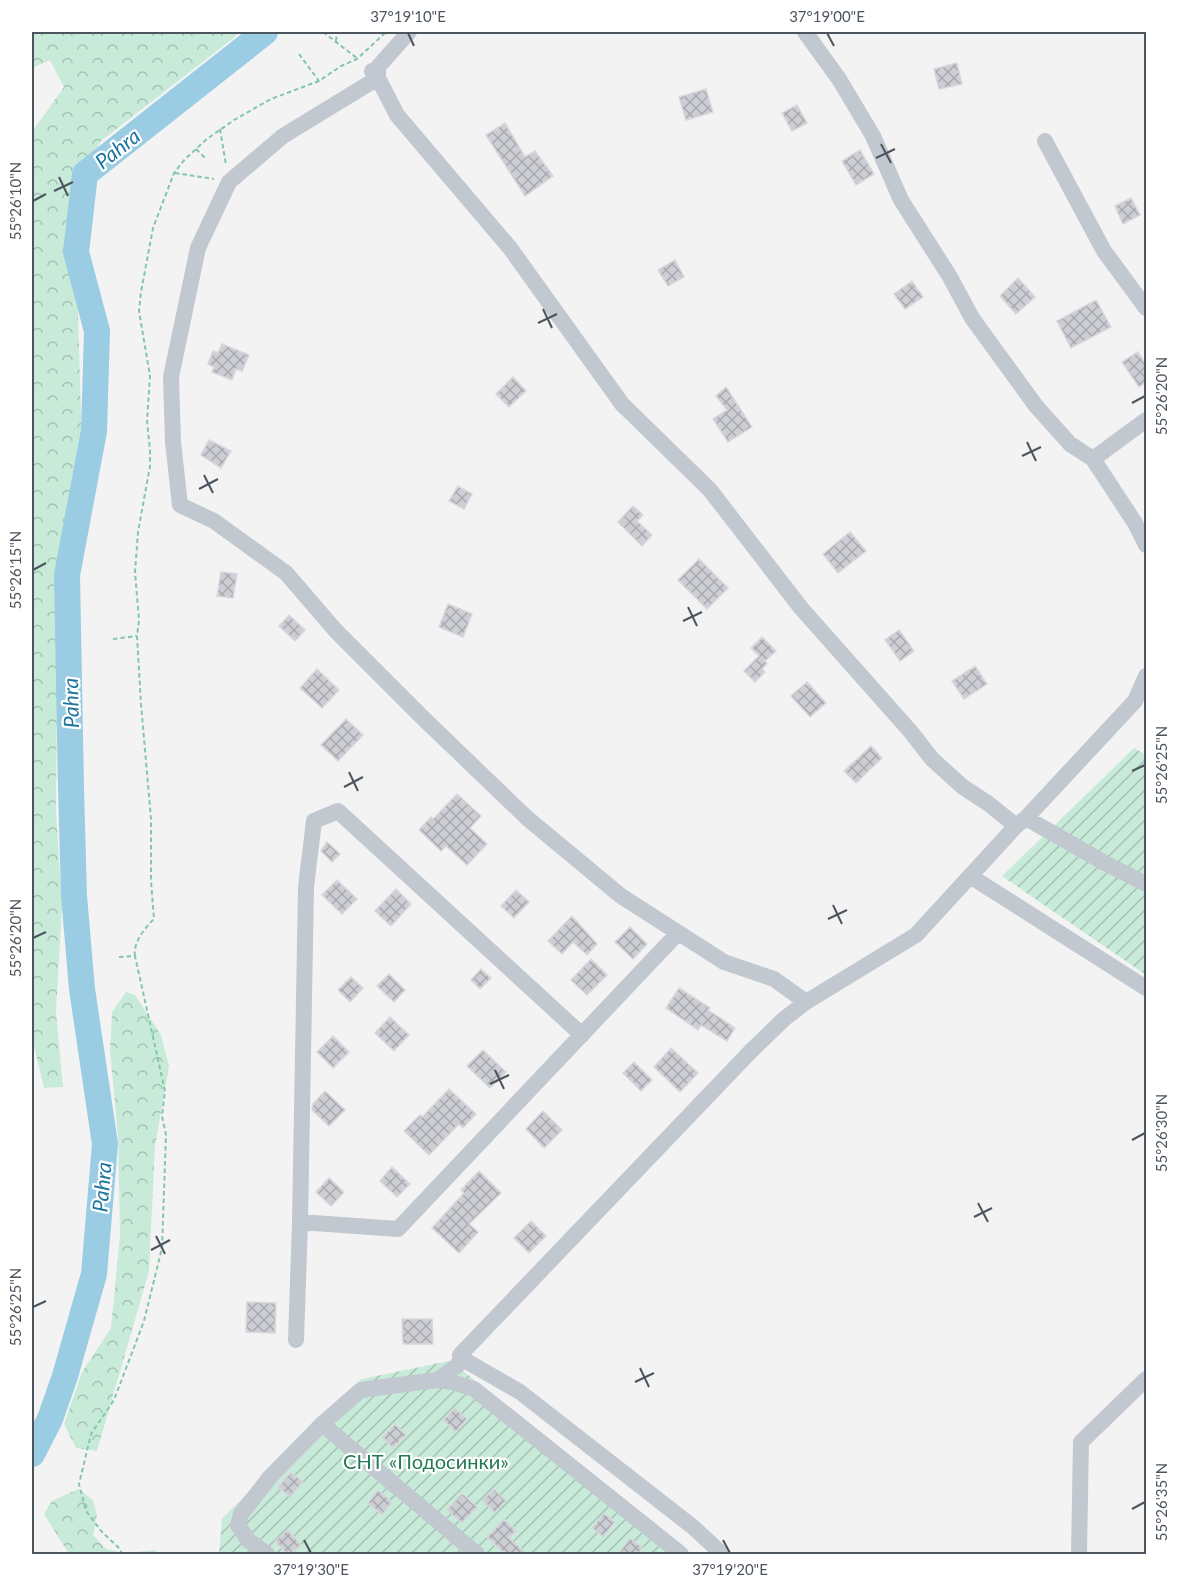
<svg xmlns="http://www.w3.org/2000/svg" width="1178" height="1586" font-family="Lato,sans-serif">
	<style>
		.forest { fill: url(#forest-crowns) }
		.garden { fill: url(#garden-furrows) }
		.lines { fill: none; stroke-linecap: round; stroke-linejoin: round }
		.river { stroke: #9acce3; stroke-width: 26 }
		.building { fill: url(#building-cross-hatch); stroke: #d7d8dd; stroke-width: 1.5 }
		.path { stroke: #83c6ac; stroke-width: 2; stroke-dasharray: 4.5 3; stroke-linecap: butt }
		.minor { stroke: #c2c8cf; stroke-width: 16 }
		.ticks { fill: none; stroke: #4c545e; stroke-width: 2 }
		.labels { text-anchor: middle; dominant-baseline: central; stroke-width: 4.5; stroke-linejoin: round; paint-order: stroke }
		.park-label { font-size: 20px; fill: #247957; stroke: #fff }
		.water-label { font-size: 21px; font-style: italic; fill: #1e769f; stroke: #fff }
		.neatline { fill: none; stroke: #4c545e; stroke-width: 2 }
		.ticks-label { font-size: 15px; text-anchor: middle; fill: #4c545e }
	</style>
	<defs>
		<pattern id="forest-crowns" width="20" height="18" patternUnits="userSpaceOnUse" patternTransform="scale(1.5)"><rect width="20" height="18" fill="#c8ebd9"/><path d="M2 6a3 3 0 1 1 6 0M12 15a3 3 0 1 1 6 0" fill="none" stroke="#a5c1b3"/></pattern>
		<pattern id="garden-furrows" width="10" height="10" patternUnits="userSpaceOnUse" patternTransform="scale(1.5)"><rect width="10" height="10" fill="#c8ebd9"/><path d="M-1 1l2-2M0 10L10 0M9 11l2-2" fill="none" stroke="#a5c1b3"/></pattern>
		<pattern id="building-cross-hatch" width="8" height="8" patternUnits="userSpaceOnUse" patternTransform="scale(1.5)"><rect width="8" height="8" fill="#cdced4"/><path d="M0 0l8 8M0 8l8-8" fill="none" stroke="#a9aaaf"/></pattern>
	</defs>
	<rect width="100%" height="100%" fill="#f4f3f3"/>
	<path class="forest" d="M32,32H238L236,36L101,141L76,188L70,266L78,311L82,450L68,516L57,687L56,812L62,907L56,1013L63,1087L44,1088L32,1038V132L64,87L50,60L32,68Z
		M126,992L135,995L161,1035L169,1066L155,1146L149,1271L97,1451L76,1448L64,1424L82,1372L111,1328L120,1235L118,1135L110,1051L112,1012Z
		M78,1489L93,1500L97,1515L93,1535L106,1549L124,1553L155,1550L156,1554H69L44,1514L52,1501Z"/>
	<path class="garden" d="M1134,748L1146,755V975L1002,876Z
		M463,1358L457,1366L691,1554H219L222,1519L362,1379Z"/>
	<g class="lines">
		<path class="river" d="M32,1454L50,1419L65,1376L94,1274L105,1144L82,989L74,896L71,788L67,575L94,431L97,331L76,252L85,174L265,32"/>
	</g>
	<path class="building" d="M957,63L962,84L939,89L934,69Z
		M706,89L713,112L686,120L679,97Z
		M797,105L807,123L792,131L782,113Z
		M505,123L525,157L535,151L553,176L525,196L486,135Z
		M860,150L874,174L856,185L842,161Z
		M1131,198L1140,215L1123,224L1115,206Z
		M675,260L684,277L668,286L658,270Z
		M1018,278L1035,297L1016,314L1000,296Z
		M912,281L923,297L905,309L894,294Z
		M1096,300L1111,327L1071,348L1057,321Z
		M222,344L249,355L242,371L236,369L232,380L212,372L214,367L208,364L213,351L218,353Z
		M1138,352L1146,365V382L1139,387L1122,362Z
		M513,377L526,391L509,407L496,394Z
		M726,387L752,427L728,442L713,419L727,410L716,396Z
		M209,440L231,451L221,468L201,455Z
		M458,486L472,494L464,509L449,501Z
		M633,506L643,515L637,521L652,535L642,546L618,522Z
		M850,532L866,551L838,573L823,554Z
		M699,559L728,588L707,609L678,580Z
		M221,572L237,574L233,598L217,596Z
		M448,604L472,614L463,637L439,627Z
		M289,615L305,630L295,641L279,626Z
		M899,630L914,651L900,661L885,640Z
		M762,637L776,651L765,661L767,664L762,669L765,672L755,682L744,671L759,656L751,648Z
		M975,666L987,684L964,699L952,681Z
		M317,669L339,690L322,708L300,688Z
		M807,682L826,703L810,717L791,696Z
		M346,719L363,735L338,761L321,745Z
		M871,746L882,758L856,783L844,771Z
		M457,794L481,816L470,828L487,844L467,865L446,846L441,851L419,830L431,817L433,819Z
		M327,842L340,854L332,862L321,851Z
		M337,880L357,899L342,914L322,895Z
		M396,889L411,904L391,926L375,911Z
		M516,890L529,902L514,918L501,906Z
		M572,916L597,944L587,955L573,942L562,954L548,941Z
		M630,927L647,944L633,959L615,942Z
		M591,959L607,975L587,995L571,980Z
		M481,969L491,978L480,989L471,980Z
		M389,974L405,990L394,1002L377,986Z
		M351,977L363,988L350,1002L338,990Z
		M679,988L710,1008L708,1010L735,1028L727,1041L701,1025L698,1030L666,1008Z
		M390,1017L409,1035L394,1051L375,1033Z
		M333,1036L349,1052L333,1068L317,1052Z
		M671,1048L698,1073L680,1092L654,1067Z
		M483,1050L506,1072L490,1088L467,1066Z
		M634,1062L652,1080L641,1091L623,1073Z
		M449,1089L476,1114L463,1128L459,1124L429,1155L404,1131L420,1115L422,1117Z
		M325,1091L345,1110L329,1126L312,1110L313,1104Z
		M543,1111L562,1130L544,1148L526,1129Z
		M392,1167L410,1184L397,1197L380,1181Z
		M479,1171L501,1193L469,1224L478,1232L459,1253L432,1228L464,1193L461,1190Z
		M329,1178L344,1192L331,1206L316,1192Z
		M531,1221L546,1236L529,1253L514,1238Z
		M247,1302L276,1303L275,1333L246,1332Z
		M402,1319H432L433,1344H403Z
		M455,1408L467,1419L456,1432L443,1420Z
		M395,1424L406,1435L393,1448L382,1437Z
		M291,1472L303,1482L290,1497L278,1487Z
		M494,1489L506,1501L495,1513L482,1500Z
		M378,1490L392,1502L382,1515L368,1503Z
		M462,1493L477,1507L462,1523L447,1510Z
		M604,1513L615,1522L603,1537L592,1528Z
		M504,1519L516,1531L509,1538L527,1554H505L487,1537Z
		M288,1530L301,1545L290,1554H287L275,1541Z
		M630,1538L643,1548L638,1554H618Z"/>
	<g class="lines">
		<path class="path" d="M323,32L358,59
			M336,41L337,32
			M299,54L319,81
			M220,129L226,165
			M196,149L205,158
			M175,173L214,179
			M113,639L137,636
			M135,956C133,942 145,928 154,919L151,881V819L141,704L137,636L139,620L135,572L138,532L150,466V450L147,421L150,376L139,311L141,292L153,228L174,173L185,159L207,139L234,120L271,99L319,81L341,66L357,59L386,32
			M119,957L135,956L165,1091L162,1116L166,1135L162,1248L144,1321L114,1400L91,1434L79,1484L86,1511L102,1532L120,1549L122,1554"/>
		<path class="minor" d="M409,32L378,67V78L283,136L229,182L198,248L171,377L173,442L180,505L214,521L286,573L336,631L424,719L527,818L621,896L724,962L774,979L806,1002
			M805,32L839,79L873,136L901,200L950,277L972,318L1036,406L1070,444L1093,459L1135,523L1146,545
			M372,71L378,78L397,115L510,248L622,404L710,490L801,608L911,732L932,759L963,787L989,804L1016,826L1026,818L1135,701L1146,676
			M1045,141L1104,251L1146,308
			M1093,459L1146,420
			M1026,818L1105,863L1146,884
			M970,876L1146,988
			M300,1222L306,887L314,821L338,811L582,1035
			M296,1340L300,1222L398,1229L678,933
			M461,1358L520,1392L693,1527L722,1554
			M437,1380L452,1382L474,1389L681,1554
			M322,1424L477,1554
			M267,1554L248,1540L238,1525L241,1514L270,1477L322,1424L361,1390L437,1380L457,1366L461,1358L460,1355L750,1052L784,1019L806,1002L916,935L1016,826
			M1079,1554L1081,1442L1146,1379"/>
	</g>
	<path class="ticks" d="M408,33L414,46M827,33L834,46M881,144L891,163M876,158L895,149M59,177L68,196M54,191L73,182M33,201L46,194M543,309L552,328M538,323L557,314M1132,403L1145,396M1027,442L1036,461M1022,456L1041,447M204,475L213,493M199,489L218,479M33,570L46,563M688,607L697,626M683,621L702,612M1132,771L1145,765M349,772L358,791M344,787L363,777M833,905L842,924M828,919L847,910M33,938L46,932M495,1070L504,1089M490,1084L509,1075M1132,1140L1145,1133M978,1203L988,1222M974,1217L992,1208M156,1236L165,1254M151,1250L170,1240M33,1307L46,1301M640,1368L649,1387M635,1382L654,1373M1132,1509L1145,1502M304,1540L311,1553M723,1540L730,1553"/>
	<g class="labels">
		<g class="park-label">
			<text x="426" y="1461">СНТ «Подосинки»</text>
		</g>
		<g class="water-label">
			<text transform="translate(117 148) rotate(-38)">Pahra</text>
			<text transform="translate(70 703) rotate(-91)">Pahra</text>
			<text transform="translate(101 1187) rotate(-85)">Pahra</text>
		</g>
	</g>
	<rect width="1178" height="1586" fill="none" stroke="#ffffff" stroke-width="66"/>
	<rect x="33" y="33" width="1112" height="1520" class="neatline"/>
	<g class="ticks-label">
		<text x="408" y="22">37°19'10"E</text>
		<text x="827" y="22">37°19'00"E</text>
		<text transform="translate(16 201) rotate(-90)" y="5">55°26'10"N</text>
		<text transform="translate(1162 396) rotate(-90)" y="5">55°26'20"N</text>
		<text transform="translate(16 570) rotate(-90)" y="5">55°26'15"N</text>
		<text transform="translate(1162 765) rotate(-90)" y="5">55°26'25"N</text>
		<text transform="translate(16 938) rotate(-90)" y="5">55°26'20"N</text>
		<text transform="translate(1162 1133) rotate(-90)" y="5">55°26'30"N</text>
		<text transform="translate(16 1307) rotate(-90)" y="5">55°26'25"N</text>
		<text transform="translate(1162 1502) rotate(-90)" y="5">55°26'35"N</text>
		<text x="311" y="1575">37°19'30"E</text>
		<text x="730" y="1575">37°19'20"E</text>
	</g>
</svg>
